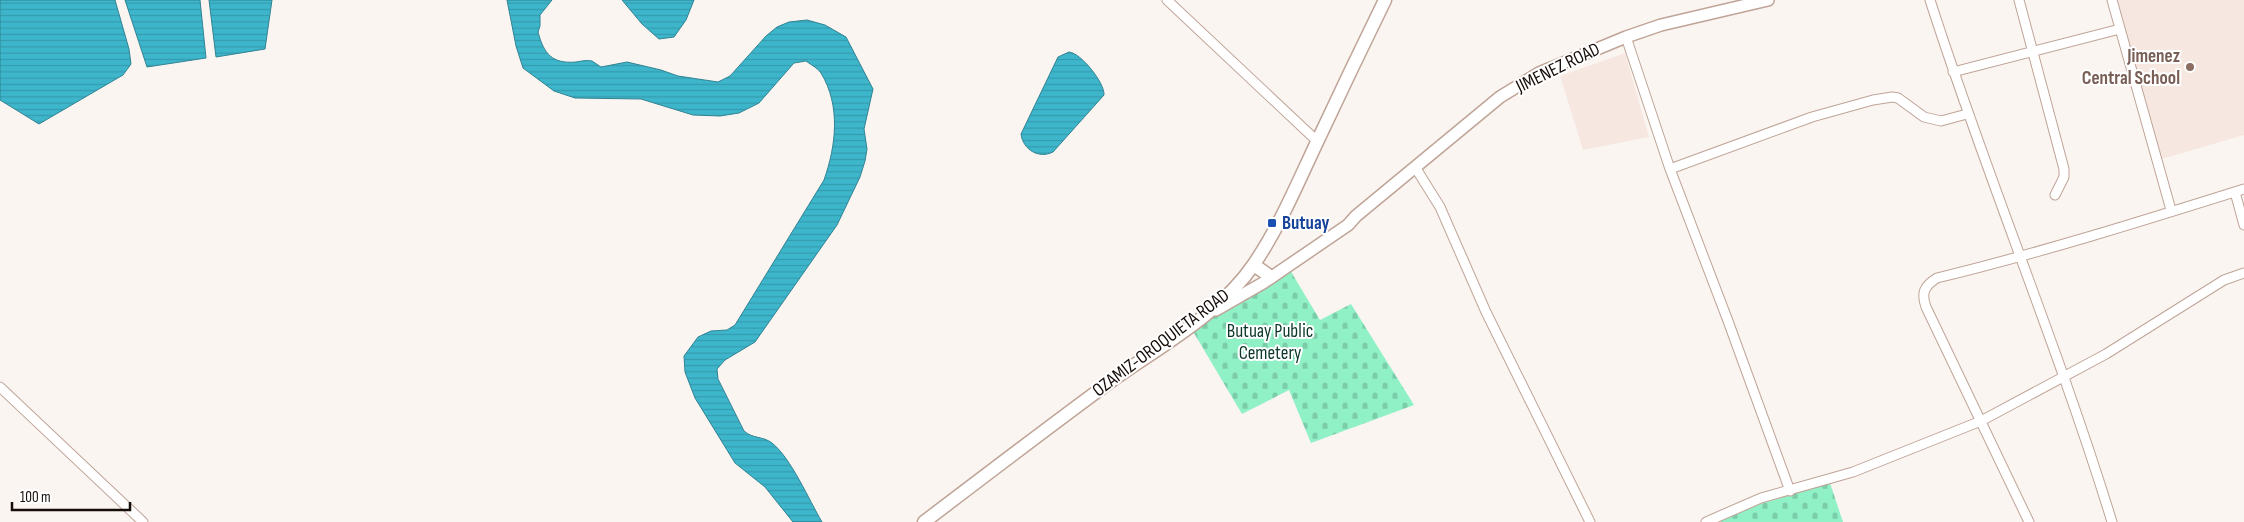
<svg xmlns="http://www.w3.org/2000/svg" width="2244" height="522" font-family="'Sofia Sans Condensed',sans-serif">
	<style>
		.built { fill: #f6e8e1 }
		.cemetery { fill: url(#cemetery-stones) }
		.water { fill: url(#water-rules); stroke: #318392 }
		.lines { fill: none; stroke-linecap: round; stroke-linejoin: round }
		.minor-casing { stroke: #bfa497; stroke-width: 11 }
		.major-casing { stroke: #bfa497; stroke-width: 14 }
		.highway-casing { stroke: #bfa497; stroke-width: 15 }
		.minor { stroke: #fff; stroke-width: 9 }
		.major { stroke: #fff; stroke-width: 11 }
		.highway { stroke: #fff; stroke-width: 12 }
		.education-dot { fill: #8d6e63; stroke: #fff; stroke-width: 2 }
		.transit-dot { fill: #1a4fb4; stroke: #fff; stroke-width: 2 }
		.labels { text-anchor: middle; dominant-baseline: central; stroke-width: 4; stroke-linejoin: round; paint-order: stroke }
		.education-label { font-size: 19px; font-weight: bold; fill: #785e54; stroke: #fff; text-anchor: end }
		.street-label { font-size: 19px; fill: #160d09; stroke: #fff }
		.transit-label { font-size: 19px; font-weight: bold; fill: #164399; stroke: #fff; text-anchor: start }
		.park-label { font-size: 19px; fill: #0d3828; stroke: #fff }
	</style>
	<defs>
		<pattern id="cemetery-stones" width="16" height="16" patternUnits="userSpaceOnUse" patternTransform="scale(1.25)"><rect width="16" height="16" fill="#90f0c6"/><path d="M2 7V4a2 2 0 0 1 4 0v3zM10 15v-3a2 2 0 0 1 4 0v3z" fill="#7bcda9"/></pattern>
		<pattern id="water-rules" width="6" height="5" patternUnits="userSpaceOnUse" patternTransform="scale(1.25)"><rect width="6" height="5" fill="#3db6cc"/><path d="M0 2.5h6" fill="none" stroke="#359bae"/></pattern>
	</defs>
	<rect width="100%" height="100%" fill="#fbf5f2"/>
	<path class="built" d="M2116,0H2244V135L2162,159Z
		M1625,53L1649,137L1583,150L1560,76Z"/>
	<path class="cemetery" d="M1290,270L1320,320L1351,304L1414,405L1311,443L1289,390L1242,414L1191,328Z
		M1830,483L1843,522H1719L1747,508Z"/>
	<path class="water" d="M0,0H115L129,49L131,64L123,75L39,124L0,100Z
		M125,0H200L206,58L147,67Z
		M209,0H272L265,49L216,57Z
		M507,0H552L540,15V26L538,32C544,54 552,64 576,62C582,61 586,60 592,61L601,67L627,62L661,70L678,76L718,82L730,76L766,36L777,27L789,22L807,20L825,25L846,37L873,89L864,129L867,149L865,161L860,177L837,225L755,342L725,360L717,369L718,379L744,431C753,439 763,436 772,443C791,458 809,500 822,522H793L765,487L735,463L695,398L685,372L684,356L698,337L711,331L727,330L735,325L824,180C836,146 841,106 821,73C818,68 811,65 806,61L794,63L759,103L739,113L720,116L693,115L641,99L575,98L554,91L523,68L516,46Z
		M622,0H694L686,20L674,37L659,39L642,24Z
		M1069,52C1081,53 1105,83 1104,95L1053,152C1039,159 1023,150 1021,134L1058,57Z"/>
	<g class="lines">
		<defs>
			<path id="minor" d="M1167,0L1317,141
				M1930,0C1986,175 2058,346 2112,522
				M2019,0L2064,169V177L2055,195
				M2112,0L2171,210
				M1626,37L1670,169L1728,321L1790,491
				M1953,72L2120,29
				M1415,167L1440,207L1486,312L1590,522
				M1670,169L1812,117L1873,100L1892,97L1898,98L1924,117L1941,121L1967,114
				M2235,192L2244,225
				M0,387L143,522
				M1706,522L1761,498L1853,472L1981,421L2106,354L2224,280L2244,273
				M2029,522L1926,307C1921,293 1924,286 1937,278C2040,253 2142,221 2244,189"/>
			<path id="major" d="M1216,310L1263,283L1348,225L1356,216L1500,97L1539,73L1626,37L1661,25L1768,0"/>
			<path id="highway" d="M1254,265L1271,277
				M924,522C987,474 1050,426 1114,379C1162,345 1221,313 1254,264C1280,226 1298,182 1318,140C1340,93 1362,47 1385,0"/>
		</defs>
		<use href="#minor" class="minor-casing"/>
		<use href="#major" class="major-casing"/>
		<use href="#highway" class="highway-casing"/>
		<use href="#minor" class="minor"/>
		<use href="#major" class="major"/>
		<use href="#highway" class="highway"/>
	</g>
	<circle class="education-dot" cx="2190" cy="67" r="5"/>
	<rect class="transit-dot" x="1267" y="218" width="10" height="10" rx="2.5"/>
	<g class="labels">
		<g class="education-label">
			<text x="2180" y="56">Jimenez<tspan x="2180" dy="22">Central School</tspan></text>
		</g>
		<g class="street-label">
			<text transform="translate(1558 68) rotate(-26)">JIMENEZ ROAD</text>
			<text transform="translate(1161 343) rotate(-37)">OZAMIZ-OROQUIETA ROAD</text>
		</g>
		<g class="transit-label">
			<text x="1282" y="223">Butuay</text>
		</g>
		<g class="park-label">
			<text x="1270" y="331">Butuay Public<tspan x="1270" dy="22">Cemetery</tspan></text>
		</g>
	</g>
	<path d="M12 502v8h118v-8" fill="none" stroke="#160d09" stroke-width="2.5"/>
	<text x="20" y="502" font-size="15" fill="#160d09" stroke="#ffffff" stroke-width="4" paint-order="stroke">100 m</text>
</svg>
